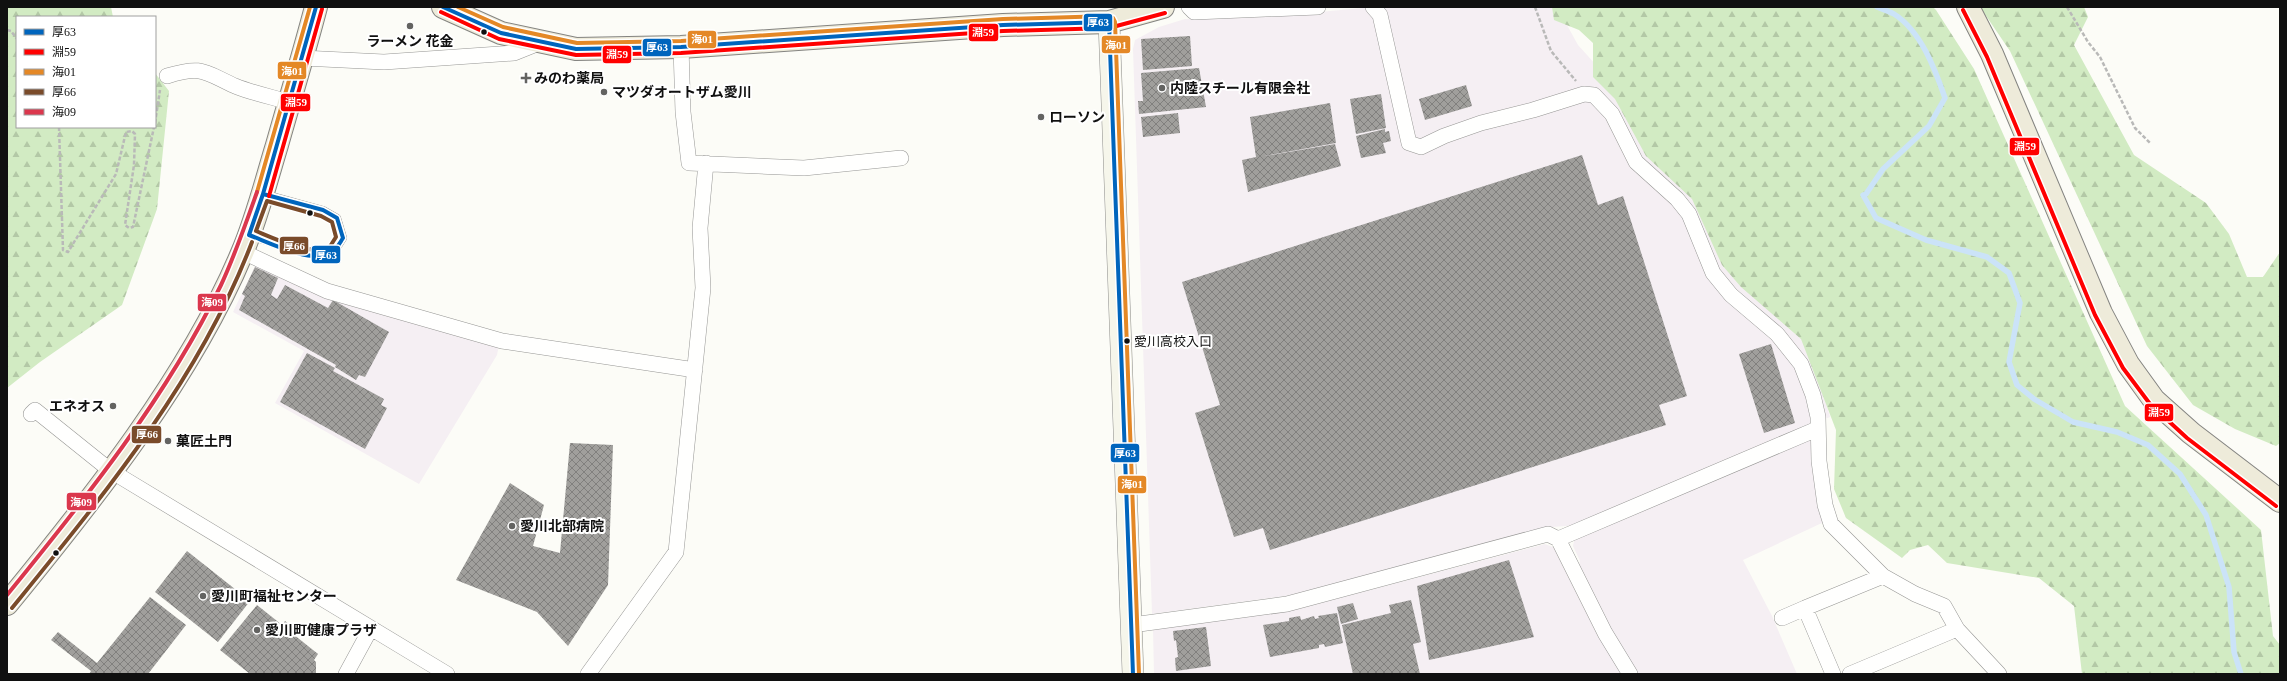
<svg xmlns="http://www.w3.org/2000/svg" width="2287" height="681" font-family="'Times New Roman','Noto Sans JP',serif">
	<style>
		.industrial { fill: #f5eff3 }
		.forest { fill: url(#forest-firs) }
		.lines { fill: none; stroke-linecap: round; stroke-linejoin: round }
		.stream { stroke: #cbe3f8; stroke-width: 5.5 }
		.building { fill: url(#building-cross-hatch) }
		.lane-casing { stroke: #969694; stroke-width: 8 }
		.street-casing { stroke: #969694; stroke-width: 16 }
		.secondary-casing { stroke: #8d8d8b; stroke-width: 22 }
		.primary-casing { stroke: #848481; stroke-width: 24 }
		.path { stroke: #b9b9b8; stroke-width: 2.5; stroke-dasharray: 4 2; stroke-linecap: butt }
		.lane { stroke: #fffffe; stroke-width: 7 }
		.street { stroke: #fffffe; stroke-width: 15 }
		.secondary { stroke: #f6f6eb; stroke-width: 21 }
		.primary { stroke: #eeebda; stroke-width: 22 }
		.bus-1-casing { stroke: #fff; stroke-width: 7 }
		.bus-2-casing { stroke: #fff; stroke-width: 7 }
		.bus-3-casing { stroke: #fff; stroke-width: 7 }
		.bus-4-casing { stroke: #fff; stroke-width: 7 }
		.bus-5-casing { stroke: #fff; stroke-width: 7 }
		.bus-1 { stroke: #0065bd; stroke-width: 4 }
		.bus-2 { stroke: #f00; stroke-width: 4 }
		.bus-3 { stroke: #e48826; stroke-width: 4 }
		.bus-4 { stroke: #7a4b2a; stroke-width: 4 }
		.bus-5 { stroke: #db374d; stroke-width: 4 }
		.poi-dot { fill: #636361; stroke: #fff; stroke-width: 1.5 }
		.bus-dot { fill: #101010; stroke: #fff; stroke-width: 1.5 }
		.labels { text-anchor: middle; dominant-baseline: central; stroke-width: 4; stroke-linejoin: round; paint-order: stroke }
		.bus-label { font-size: 13px; fill: #101010; stroke: #fff; text-anchor: start }
		.poi-label { font-size: 14px; font-weight: bold; fill: #101010; stroke: #fff; text-anchor: start }
		.line-badge { stroke: #fff; stroke-width: 1.5 }
		.badge-label { font-size: 11px; text-anchor: middle; font-weight: bold; fill: #fff }
	</style>
	<defs>
		<pattern id="forest-firs" width="22" height="20" patternUnits="userSpaceOnUse"><rect width="22" height="20" fill="#d2ebc3"/><path d="M5 1l3.5 6h-7zM16 11l3.5 6h-7z" fill="#b3c8a6"/></pattern>
		<pattern id="building-cross-hatch" width="8" height="8" patternUnits="userSpaceOnUse"><rect width="8" height="8" fill="#a09f9c"/><path d="M0 0l8 8M0 8l8-8" fill="none" stroke="#81807e"/></pattern>
	</defs>
	<rect width="100%" height="100%" fill="#fcfcf7"/>
	<path class="industrial" d="M1374,7H1557L1578,45L1625,97L1808,335L1830,417L1579,525L1552,527L1300,594L1152,614L1133,49L1135,40L1159,27L1185,19L1264,17Z
		M255,266L499,345L497,355L419,484L275,403L304,351L233,312Z
		M1808,438L1814,445L1824,522L1743,560L1772,616L1797,674H1637L1610,631L1579,566L1580,561L1573,546L1575,537Z
		M1545,544L1555,548L1621,674H1154L1153,629L1294,610Z"/>
	<path class="forest" d="M7,7H111L113,17H17V127H155V73L169,91L157,209L122,305L40,362L7,388Z
		M1552,7H1933L1936,10L1974,69L2125,406L2261,530L2273,636L2280,645V674H2082L2074,606L2039,578L1947,563L1928,545L1910,550L1902,558L1846,518L1834,489L1836,430L1801,339L1741,287L1722,265L1692,199L1646,156L1615,99L1593,77V43L1579,30L1554,20Z
		M1980,7H2084L2088,17L2074,45L2134,155L2206,203L2229,234L2247,277H2263L2280,252V443L2276,446L2235,429L2193,405L2147,346L2010,51Z"/>
	<g class="lines">
		<path class="stream" d="M1877,7C1882,9 1889,11 1894,14C1921,31 1935,69 1945,98L1929,126L1883,169L1866,194L1863,195L1876,218L1926,240L1987,257L2009,273L2020,303L2009,362L2017,385L2034,399L2073,422L2117,432L2148,445L2180,474L2206,515L2229,587L2234,652L2241,674"/>
	</g>
	<path class="building" d="M1190,36L1192,66L1143,70L1141,39Z
		M1199,68L1206,107L1139,114L1138,101H1143L1141,73Z
		M1466,85L1472,106L1425,120L1419,99Z
		M1381,94L1386,128L1356,134L1350,99Z
		M1330,103L1336,143L1265,156L1335,144L1341,166L1248,192L1242,160L1256,157L1250,117Z
		M1178,113L1180,133L1143,137L1141,117Z
		M1385,129V132L1389,131L1391,141L1383,143L1386,153L1361,158L1356,136Z
		M1582,155L1598,205L1623,196L1687,396L1659,405L1666,425L1270,550L1263,528L1234,537L1195,413L1220,405L1182,282Z
		M255,267L278,278L271,295L277,299L285,285L328,308L333,300L389,332L365,377L359,375L356,380L335,367L336,365L239,310L245,296L242,294Z
		M1771,344L1795,423L1764,433L1739,354Z
		M307,353L335,368L333,371L384,399L381,405L387,408L365,449L280,402Z
		M570,443L613,445L608,585L568,646L537,612L456,580L510,483L544,505L533,546L560,553Z
		M187,551L250,601L218,642L155,592Z
		M1509,560L1534,637L1429,660L1417,586Z
		M150,597L186,625L148,674H89L91,671L51,640L58,632L97,663Z
		M1411,600L1421,642L1413,644L1420,674H1353L1342,625L1391,613L1389,605Z
		M1353,603L1358,619L1341,624L1337,607Z
		M257,605L282,625L285,621L296,630L293,634L318,654L314,660L316,662V674H250L220,650Z
		M1337,613L1343,643L1325,647L1324,644L1319,645V648L1270,657L1263,625L1289,621V618L1300,616L1301,620L1314,616L1315,619L1319,618L1318,616Z
		M1206,627L1211,666L1176,671L1175,658L1178,657L1176,640L1174,641L1173,631Z"/>
	<g class="lines">
		<defs>
			<path id="lane" d="M252,236C271,242 308,259 327,255C335,253 339,244 343,238L337,218L323,210L265,194"/>
			<path id="street" d="M1189,7L1194,12L1318,7
				M1373,7L1380,15L1409,143L1421,147L1444,136L1481,123L1533,110L1584,94L1594,95L1612,114L1636,162L1677,199L1689,214L1713,273L1731,295L1777,334L1801,364L1813,395L1818,417L1819,461L1825,505L1831,524L1883,576L1915,594L1944,606L1957,629L1999,674
				M681,47L683,112L689,163L804,168L901,158
				M302,58L384,62L514,53L539,43
				M167,76C203,65 204,72 235,86C252,93 272,97 289,102
				M243,252L327,291L502,341L695,370
				M31,414L35,410L111,471L447,674
				M1558,539L1817,429
				M1782,618L1805,608
				M1132,625L1287,604L1548,534L1558,539L1605,633L1630,674
				M346,674L371,628
				M588,674L676,552L703,288L700,228L706,163
				M1833,674L1805,608L1883,576
				M1850,674L1957,629"/>
			<path id="secondary" d="M1109,22L1133,674"/>
			<path id="primary" d="M443,7L501,33L576,49L681,47L1003,25L1109,22L1163,7
				M1968,7L1992,54L2101,313L2128,364L2154,400L2191,433L2280,501
				M7,604C93,499 190,377 242,253C257,218 266,181 277,145C290,99 304,53 316,7"/>
		</defs>
		<use href="#lane" class="lane-casing"/>
		<use href="#street" class="street-casing"/>
		<use href="#secondary" class="secondary-casing"/>
		<use href="#primary" class="primary-casing"/>
		<path class="path" d="M1535,7L1551,51L1576,81
			M2067,7L2088,42L2100,57L2135,128L2150,143
			M7,30L11,31L17,39
			M155,123L160,90
			M59,127L63,250L68,252L116,174L126,132L132,131L135,134L134,165L125,225L129,228L133,227L154,127"/>
		<use href="#lane" class="lane"/>
		<use href="#street" class="street"/>
		<use href="#secondary" class="secondary"/>
		<use href="#primary" class="primary"/>
		<defs>
			<path id="bus-1" d="M443,7L501,33L576,49L681,47L1003,25L1109,22L1133,674
				M263,194L323,210L337,218L343,238C339,244 336,251 329,254C309,263 268,242 249,235Z
				M263,194L316,7"/>
			<path id="bus-2" d="M1963,10L1987,57L2095,315L2123,368L2150,404L2187,438L2276,506
				M441,12L499,39L576,55L681,53L1003,31L1109,28L1165,13
				M269,196L322,9"/>
			<path id="bus-3" d="M458,7L503,27L577,43L681,41L1003,19L1109,16L1113,18L1115,22L1139,674
				M257,192L310,7"/>
			<path id="bus-4" d="M267,201L321,216L332,222L336,237L329,248C311,256 273,238 256,231Z
				M12,608C103,496 200,379 252,242"/>
			<path id="bus-5" d="M7,595C86,498 166,398 221,285C235,255 246,223 257,192"/>
		</defs>
		<use href="#bus-1" class="bus-1-casing"/>
		<use href="#bus-2" class="bus-2-casing"/>
		<use href="#bus-3" class="bus-3-casing"/>
		<use href="#bus-4" class="bus-4-casing"/>
		<use href="#bus-5" class="bus-5-casing"/>
		<use href="#bus-1" class="bus-1"/>
		<use href="#bus-2" class="bus-2"/>
		<use href="#bus-3" class="bus-3"/>
		<use href="#bus-4" class="bus-4"/>
		<use href="#bus-5" class="bus-5"/>
	</g>
	<g class="poi-dot">
		<circle cx="410" cy="26" r="4"/>
		<path d="M524 72h4v4h4v4h-4v4h-4v-4h-4v-4h4z"/>
		<circle cx="1162" cy="88" r="4"/>
		<circle cx="604" cy="92" r="4"/>
		<circle cx="1041" cy="117" r="4"/>
		<circle cx="113" cy="406" r="4"/>
		<circle cx="168" cy="441" r="4"/>
		<circle cx="512" cy="526" r="4"/>
		<circle cx="203" cy="596" r="4"/>
		<circle cx="257" cy="630" r="4"/>
	</g>
	<g class="bus-dot">
		<circle cx="484" cy="32" r="3.5"/>
		<circle cx="310" cy="213" r="3.5"/>
		<circle cx="1127" cy="341" r="3.5"/>
		<circle cx="56" cy="553" r="3.5"/>
	</g>
	<g class="labels">
		<g class="bus-label">
			<text x="1134" y="341">愛川高校入口</text>
		</g>
		<g class="poi-label">
			<text x="410" y="41" text-anchor="middle">ラーメン 花金</text>
			<text x="534" y="78">みのわ薬局</text>
			<text x="1170" y="88">内陸スチール有限会社</text>
			<text x="612" y="92">マツダオートザム愛川</text>
			<text x="1049" y="117">ローソン</text>
			<text x="105" y="406" text-anchor="end">エネオス</text>
			<text x="176" y="441">菓匠土門</text>
			<text x="520" y="526">愛川北部病院</text>
			<text x="211" y="596">愛川町福祉センター</text>
			<text x="265" y="630">愛川町健康プラザ</text>
		</g>
	</g>
	<g class="line-badge">
		<rect x="1083" y="13" width="30" height="19" rx="4" fill="#0065bd"/>
		<rect x="968" y="23" width="31" height="19" rx="4" fill="#f00"/>
		<rect x="687" y="30" width="30" height="19" rx="4" fill="#e48826"/>
		<rect x="1101" y="35" width="30" height="19" rx="4" fill="#e48826"/>
		<rect x="642" y="38" width="30" height="19" rx="4" fill="#0065bd"/>
		<rect x="602" y="45" width="30" height="19" rx="4" fill="#f00"/>
		<rect x="277" y="61" width="30" height="19" rx="4" fill="#e48826"/>
		<rect x="280" y="93" width="31" height="19" rx="4" fill="#f00"/>
		<rect x="2009" y="137" width="31" height="19" rx="4" fill="#f00"/>
		<rect x="279" y="236" width="30" height="19" rx="4" fill="#7a4b2a"/>
		<rect x="311" y="245" width="30" height="19" rx="4" fill="#0065bd"/>
		<rect x="197" y="293" width="30" height="19" rx="4" fill="#db374d"/>
		<rect x="2144" y="403" width="30" height="19" rx="4" fill="#f00"/>
		<rect x="131" y="425" width="31" height="19" rx="4" fill="#7a4b2a"/>
		<rect x="1110" y="443" width="30" height="20" rx="4" fill="#0065bd"/>
		<rect x="1117" y="475" width="30" height="19" rx="4" fill="#e48826"/>
		<rect x="66" y="492" width="31" height="19" rx="4" fill="#db374d"/>
	</g>
	<g class="badge-label">
		<text x="1098" y="26">厚63</text>
		<text x="983" y="36">淵59</text>
		<text x="702" y="43">海01</text>
		<text x="1116" y="49">海01</text>
		<text x="657" y="51">厚63</text>
		<text x="617" y="58">淵59</text>
		<text x="292" y="75">海01</text>
		<text x="296" y="106">淵59</text>
		<text x="2025" y="150">淵59</text>
		<text x="294" y="250">厚66</text>
		<text x="326" y="259">厚63</text>
		<text x="212" y="306">海09</text>
		<text x="2159" y="416">淵59</text>
		<text x="147" y="438">厚66</text>
		<text x="1125" y="457">厚63</text>
		<text x="1132" y="488">海01</text>
		<text x="81" y="506">海09</text>
	</g>
	<rect width="2287" height="681" fill="none" stroke="#101010" stroke-width="16"/>
	<rect x="16" y="16" width="140" height="112" fill="#ffffff" stroke="#9f9f9f"/>
	<rect x="24" y="29" width="20" height="6" fill="#0065bd" stroke="#9f9f9f"/>
	<text x="52" y="36" font-size="12" fill="#101010">厚63</text>
	<rect x="24" y="49" width="20" height="6" fill="#ff0000" stroke="#9f9f9f"/>
	<text x="52" y="56" font-size="12" fill="#101010">淵59</text>
	<rect x="24" y="69" width="20" height="6" fill="#e48826" stroke="#9f9f9f"/>
	<text x="52" y="76" font-size="12" fill="#101010">海01</text>
	<rect x="24" y="89" width="20" height="6" fill="#7a4b2a" stroke="#9f9f9f"/>
	<text x="52" y="96" font-size="12" fill="#101010">厚66</text>
	<rect x="24" y="109" width="20" height="6" fill="#db374d" stroke="#9f9f9f"/>
	<text x="52" y="116" font-size="12" fill="#101010">海09</text>
</svg>
